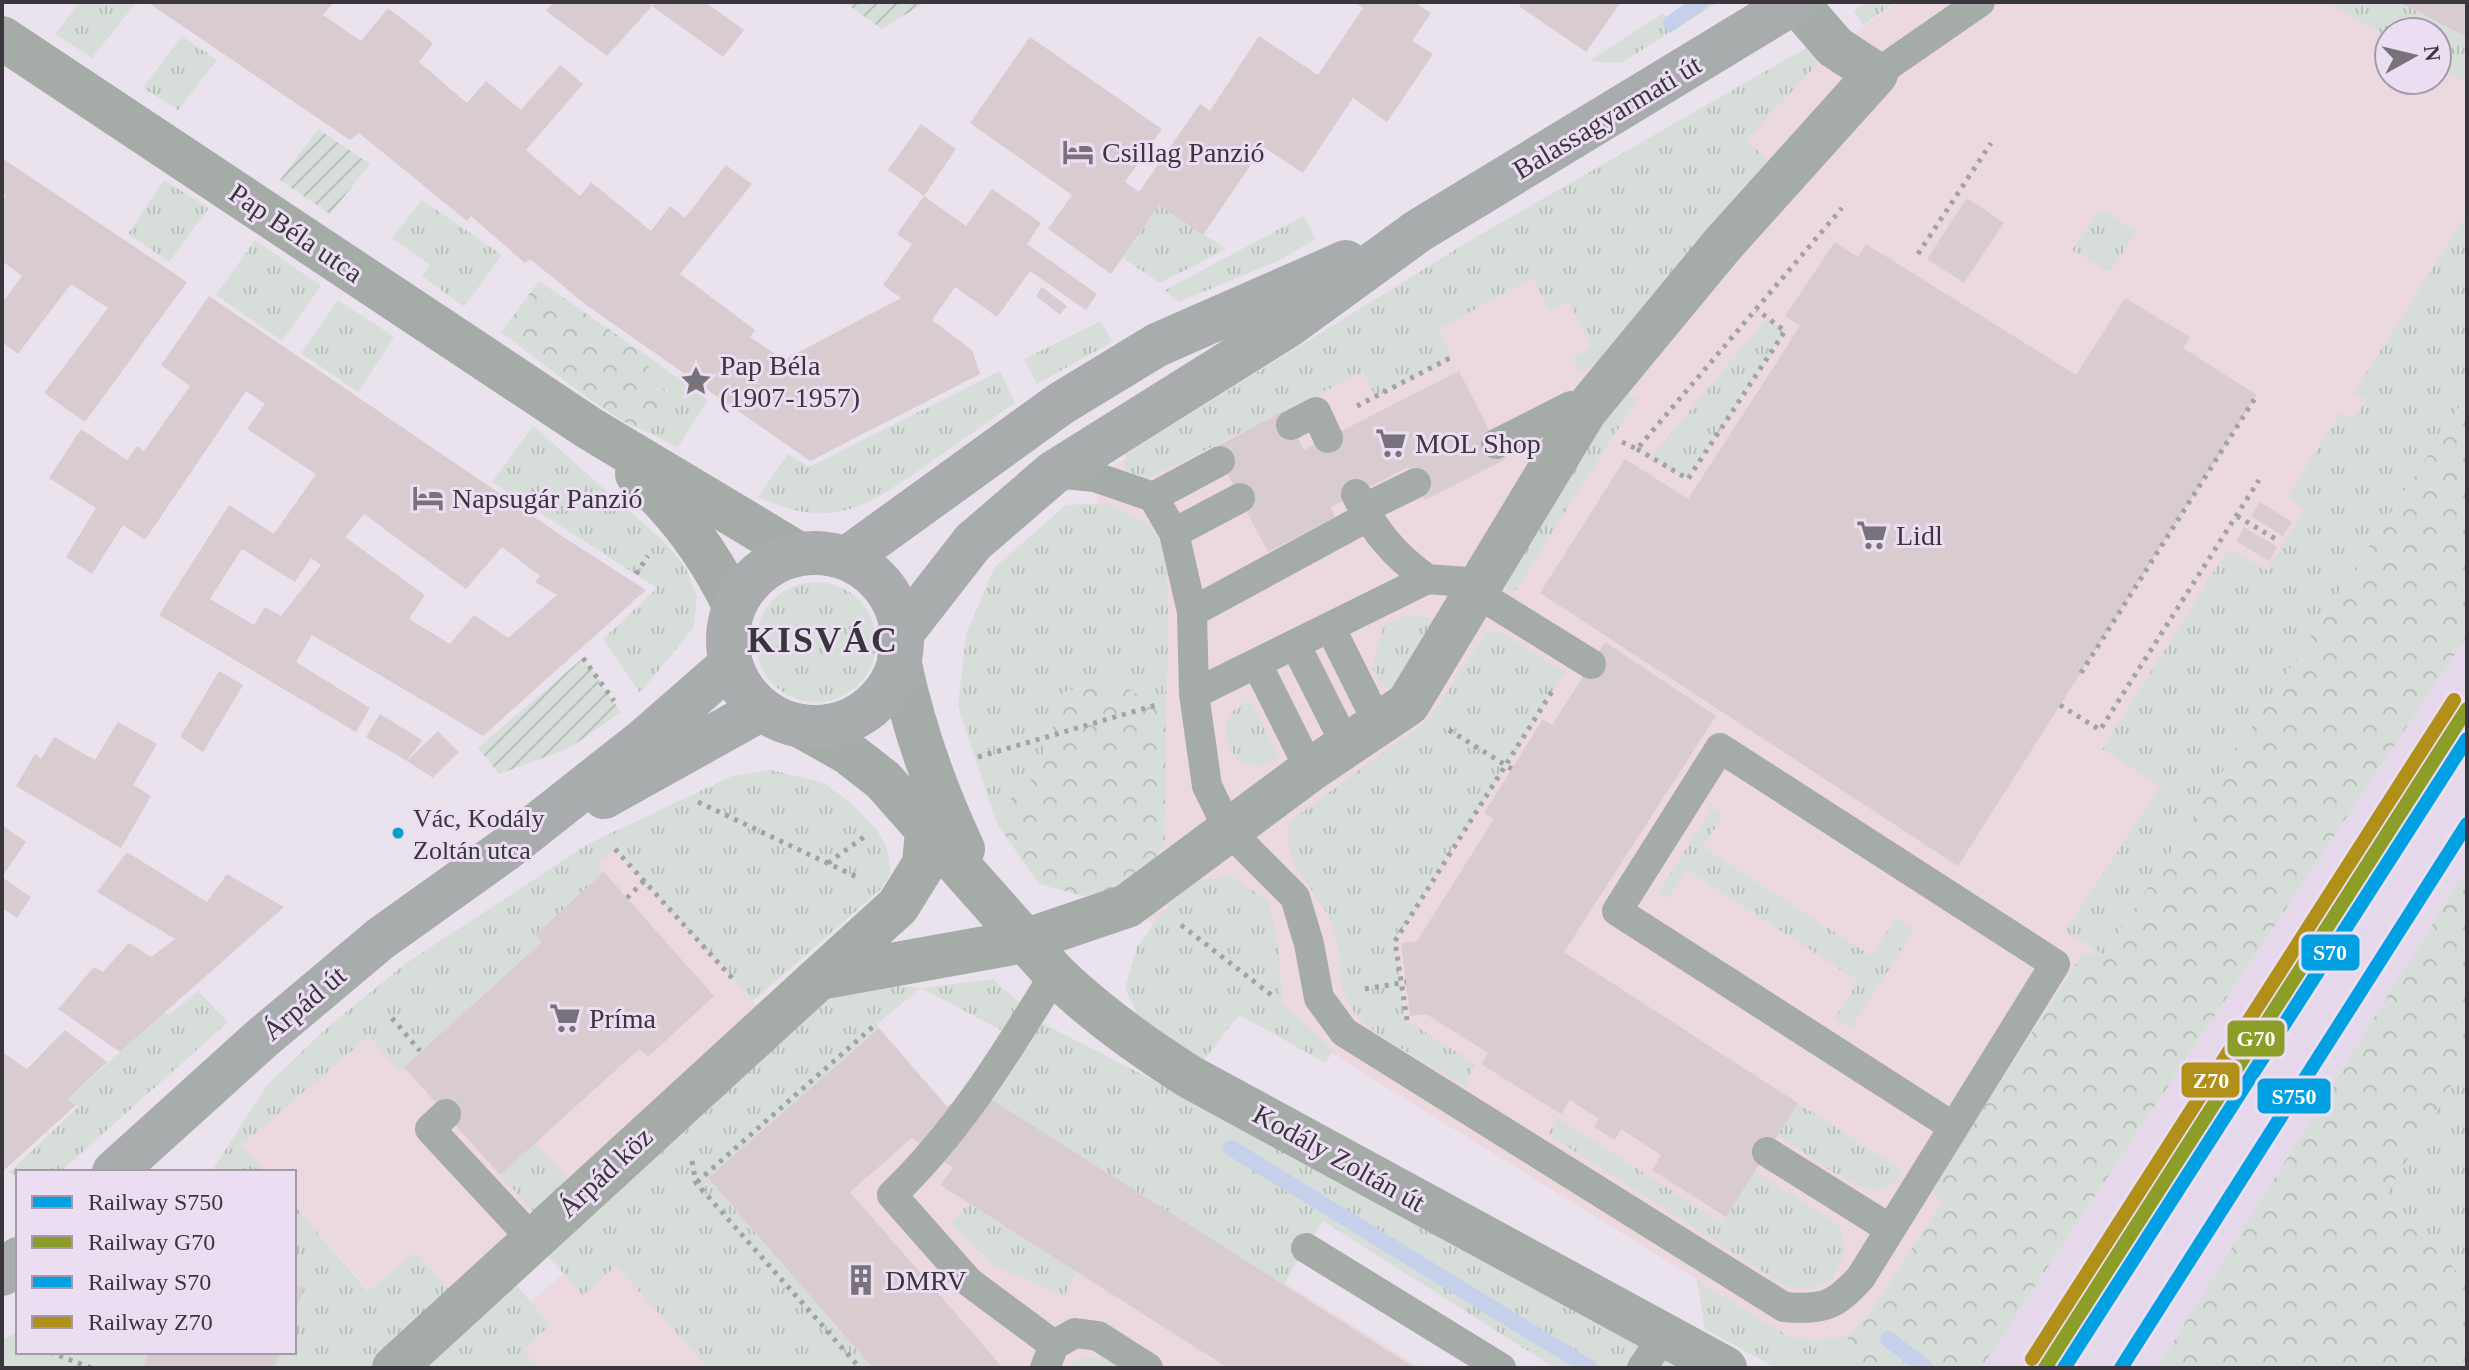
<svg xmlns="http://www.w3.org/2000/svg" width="2469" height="1370" font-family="'Times New Roman',serif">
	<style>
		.commercial { fill: #ecd9df }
		.built { fill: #e6d8eb }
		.grass { fill: url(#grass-tufts) }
		.forest { fill: url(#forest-crowns) }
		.garden { fill: url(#garden-furrows) }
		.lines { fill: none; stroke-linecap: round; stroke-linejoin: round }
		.stream { stroke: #c7d0eb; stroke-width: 16 }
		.building { fill: #d8ccd0; fill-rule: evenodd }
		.path { stroke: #a1a4a2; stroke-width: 5; stroke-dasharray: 4 6; stroke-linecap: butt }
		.lane { stroke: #a5aba7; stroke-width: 30 }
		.street { stroke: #a5aba7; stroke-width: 44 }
		.primary { stroke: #a9acac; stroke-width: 44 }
		.rail-1-casing { stroke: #ebddf2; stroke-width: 20 }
		.rail-2-casing { stroke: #ebddf2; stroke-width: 20 }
		.rail-3-casing { stroke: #ebddf2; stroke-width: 20 }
		.rail-4-casing { stroke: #ebddf2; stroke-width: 20 }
		.rail-1 { stroke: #00a0e3; stroke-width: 14 }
		.rail-2 { stroke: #8d9e28; stroke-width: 14 }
		.rail-3 { stroke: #00a0e3; stroke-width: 14 }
		.rail-4 { stroke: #b09018; stroke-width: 14 }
		.bus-dot { fill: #03a3c7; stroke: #ebddf2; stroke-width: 3 }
		.labels { text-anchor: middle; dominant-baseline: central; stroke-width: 6; stroke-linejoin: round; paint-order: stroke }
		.bus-label { font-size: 26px; fill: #3b363d; stroke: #ebddf2; text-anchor: start }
		.street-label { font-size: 28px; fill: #3b363d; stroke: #ebddf2 }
		.poi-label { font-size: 28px; fill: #3b363d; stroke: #ebddf2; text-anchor: start }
		.district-label { font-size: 36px; font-weight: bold; letter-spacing: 2px; fill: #3b363d; stroke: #ebddf2 }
		.line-badge { stroke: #ebddf2; stroke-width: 3 }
		.badge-label { font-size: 22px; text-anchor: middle; font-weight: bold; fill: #fff }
	</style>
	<defs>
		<pattern id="grass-tufts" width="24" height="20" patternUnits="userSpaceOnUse" patternTransform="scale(2)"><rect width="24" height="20" fill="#d7ded9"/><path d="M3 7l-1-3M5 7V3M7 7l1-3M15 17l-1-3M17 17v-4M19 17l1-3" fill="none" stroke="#b9bfbb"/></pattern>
		<pattern id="forest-crowns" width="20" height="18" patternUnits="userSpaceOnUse" patternTransform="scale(2)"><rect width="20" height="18" fill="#d7ded9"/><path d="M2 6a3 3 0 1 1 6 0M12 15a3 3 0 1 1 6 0" fill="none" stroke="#b9bfbb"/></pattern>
		<pattern id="garden-furrows" width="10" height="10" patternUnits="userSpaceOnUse" patternTransform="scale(2)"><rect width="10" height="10" fill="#d7ded9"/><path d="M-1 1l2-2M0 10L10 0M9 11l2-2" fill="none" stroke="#b9bfbb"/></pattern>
	</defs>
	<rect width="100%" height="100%" fill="#eae2ed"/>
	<path class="commercial" d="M1899,2H2369L2389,32V80H2437V37L2467,53V394L1870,1313L1848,1335L1818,1340L1788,1336L1339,1058L1127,906L1095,477L1835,47Z
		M615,849L771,1021L418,1346L294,1205V1172H265L242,1145L369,1036Z
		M879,1028L947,1106L972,1087L1421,1368H455L572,1266L750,1142Z"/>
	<path class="built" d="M2467,636V868L2157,1368H1981Z"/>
	<path class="grass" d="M80,2L135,4L92,58L55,34Z
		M1701,2H1719L1621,63L1589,61L1663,13L1672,23Z
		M1867,2H1897L1863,25L1854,11Z
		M2327,2H2401L2467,35V83L2437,66V32H2389V38Z
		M182,36L217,60L178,110L143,88Z
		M1808,47L1825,56L1746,140L1774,166L1605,358L1579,372L1572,358L1591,347L1569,302L1549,310L1533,278L1439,329L1452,357L1376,397L1363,372L1149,478L1127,476L1124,467L1126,454L1469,241Z
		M164,180L209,208L169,262L128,234Z
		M422,200L502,255L464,307L422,276L430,265L392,238Z
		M1159,205L1226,249L1160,283L1123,258Z
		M2100,209L2137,231L2110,272L2072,250Z
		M2467,214V395L2104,955L2065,931L2160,786L2102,749L2228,549L2267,570L2304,509L2287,497L2341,412L2354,420L2366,400L2354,392Z
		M1304,216L1315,239L1282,259L1179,302L1165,290Z
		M255,240L321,286L282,341L216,295Z
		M338,300L394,337L358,392L301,353Z
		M1767,318L1785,331L1688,479L1650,458Z
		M1101,321L1112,342L1037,384L1024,359Z
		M642,352L708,400L678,447L636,427L655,424L669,392L647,368Z
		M1000,371L1015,403C986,423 957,443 928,464C867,506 833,532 758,497L788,454L809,467Z
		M1623,392L1637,399L1514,593L1503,587L1598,421Z
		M533,426L660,538L685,566L697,597L694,627L640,693L603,639L657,588L492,482Z
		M1105,503C1126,511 1144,518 1157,536C1175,560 1166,677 1166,711L1114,681L1065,692L1036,775L1009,800L997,824L958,706L966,635L994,568L1066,505Z
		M756 642a60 60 0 1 1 120 0a60 60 0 1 1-120 0Z
		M1423,615L1438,623L1391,692L1381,684L1372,668L1384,625L1404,616Z
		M1487,631L1500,632L1565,672L1395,940L1405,1019L1475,1064L1465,1086C1441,1071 1371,1034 1357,1016C1334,987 1343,968 1336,936C1325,891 1278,870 1290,821L1430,718Z
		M1250,700L1279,758L1260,766L1241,764C1219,740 1218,714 1250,700Z
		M771,770L824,783L852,804L876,829L887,847L891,872L881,889L753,1001L615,850L597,863L604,872L535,935L542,942L404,1067L398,1070L369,1036L242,1145L265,1172H211L268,1084L328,1027L405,964L588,844L732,776Z
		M1712,808L1723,815L1703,847L1871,956L1896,918L1914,930L1851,1028L1835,1018L1858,981L1687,870L1668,899L1658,893Z
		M1231,876L1268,901L1279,948L1282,1002L1333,1050L1326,1063L1239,1015L1203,1061L1142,1025L1125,988L1137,947L1164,911L1195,881Z
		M819,978L921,988L993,979L1031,1013L1016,1038L921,988L877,1024L879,1028L708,1178L873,1368H708L616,1266L583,1295L532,1239L547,1226L500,1175L535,1143L582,1193Z
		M198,991L228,1022L60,1172H18V1180L10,1172L79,1106L68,1099L164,1013L169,1015Z
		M1040,1022L1713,1368H1555L1323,1221L1283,1285L992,1100Z
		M2467,1059V1282L2385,1196Z
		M1798,1103L1903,1171C1897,1181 1890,1189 1878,1190C1854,1192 1800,1149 1777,1135Z
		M1558,1118L1722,1223L1755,1171L1839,1225L1845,1252L1832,1280L1811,1289L1785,1286L1548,1134Z
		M968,1203L1077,1272L1064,1296L993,1265L951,1224Z
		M294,1205L368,1291L416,1252L463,1305L503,1269L550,1325L523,1350L539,1368H2V1340L18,1332V1352H294Z
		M1697,1280L1788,1336L1818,1340L1848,1335L1846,1368H1776L1705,1329Z
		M1080,1357H1104L1121,1368H1067Z"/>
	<path class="forest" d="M539,281L642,352C649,373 667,385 673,406C663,416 652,430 636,427C617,423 523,348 501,332Z
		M2467,395V636L1981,1368H1846L1848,1335L1870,1313L1942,1202L1931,1190L2083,953L2104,955Z
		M1114,681L1166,711L1165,839L1150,870L1121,888L1083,896L1039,884L997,824L1009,800L1036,775L1065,692Z
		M2467,868V1059L2385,1196L2467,1282V1368H2157Z"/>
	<path class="garden" d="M844,2H926L882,29Z
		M318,129L370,164L330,214L280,180Z
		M583,658L621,712L569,748L499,774L478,748Z"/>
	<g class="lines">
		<path class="stream" d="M1671,23L1701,2
			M1231,1148L1590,1368
			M1888,1339L1926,1368"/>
	</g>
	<path class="building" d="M147,2H334L323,15L361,41L388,8L433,43L419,62L467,103L486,81L521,110L560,65L583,84L526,150L580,196L591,182L651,231L670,206L685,218L726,165L752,184L680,274L755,330L750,337L784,360L901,298L883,285L912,244L897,234L924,196L966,226L992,189L1041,223L1027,244L1097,294L1086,310L1030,271L997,317L955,287L932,320L972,350L980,374L810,461L589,307L530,259L525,263L471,216L467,221L359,133L350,140Z
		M553,2H646L652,6L656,2H705L744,30L723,57L652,6L607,56L546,11Z
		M1354,2H1414L1431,13L1412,41L1433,54L1387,122L1353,98L1303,173L1263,147L1203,235L1159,205L1111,274L1048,229L1072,195L970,123L1030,37L1162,129L1125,182L1139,192L1200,104L1210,111L1259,36L1318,75L1363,8Z
		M1521,2H1621L1586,52L1519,6Z
		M2399,2H2467V37Z
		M921,124L956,149L924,196L888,170Z
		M2,158L187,282L85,422L44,393L108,308L71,284L18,354L2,342V303L22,276L2,261V200L6,195L2,192Z
		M1967,198L2004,223L1964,283L1927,259Z
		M1835,242L1858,257L1866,244L2076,375L2125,298L2190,337L2183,348L2257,395L1958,866L1540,593L1625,459L1688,499L1800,326L1785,316Z
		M1042,287L1067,306L1060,315L1036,296Z
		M209,296L568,540L646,590L483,736L312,635L296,662L370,708L356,732L159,615L229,505L274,534L316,474L247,429L265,404L246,391L145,540L123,525L92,574L66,557L96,508L49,478L81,429L127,460L137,446L144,451L190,386L161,365ZM364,514L466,589L502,547L540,576L535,582L557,595L508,638L474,615L450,644L409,619L425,595L345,537ZM242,549L295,582L311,558L321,565L281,616L265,607L254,625L210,599Z
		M1459,371L1504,460L1425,500L1408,467L1331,507L1335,517L1268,552L1214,448L1283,411L1304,450Z
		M2260,502L2292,522L2283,536L2251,516Z
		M2244,527L2277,547L2269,561L2236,541Z
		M1605,642L1716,716L1564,952L1798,1103L1726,1217L1652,1170L1661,1155L1621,1129L1615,1140L1594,1127L1599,1119L1570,1100L1561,1114L1481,1064L1488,1053L1426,1014L1410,1016L1401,943L1417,941L1494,819L1484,813L1543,719L1552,725Z
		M219,671L243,685L203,752L180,737Z
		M380,714L422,740L407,761L366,737Z
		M118,722L157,744L133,785L151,796L121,848L16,786L35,754L41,759L54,737L95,760Z
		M438,731L459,752L433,778L407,761Z
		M2,825L26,842L2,877Z
		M127,852L207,902L227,874L284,907L120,1052L58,1009L94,967L103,972L129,943L151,957L175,939L97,892Z
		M604,872L714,996L648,1057L639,1049L500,1175L404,1067L542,942L535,935Z
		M2,877L31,897L17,918L2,908Z
		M879,1028L947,1107L972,1087L1415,1368H1228L940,1185L953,1168L912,1138L850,1192L1003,1368H873L708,1178Z
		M65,1030L107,1062L68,1099L76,1105L2,1172V1052L27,1069Z
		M294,1284L304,1288L294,1314Z
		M149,1352H280L274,1368H143Z"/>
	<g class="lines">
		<path class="path" d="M1918,254L1991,143
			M1357,406L1452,357
			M1622,442L1637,449L1842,208
			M1637,449L1688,479L1785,331L1757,310
			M2237,516L2279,541
			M636,574L648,556
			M583,658L614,701
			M2081,673L2257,395
			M2060,705L2100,730L2259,480
			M1449,730L1512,769
			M978,757L1156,705
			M698,802L859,878
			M615,849L733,979
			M828,863L868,834
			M627,898L644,881
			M1181,925L1274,997
			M1365,989L1406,982
			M392,1018L420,1051
			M1407,1020L1395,941L1553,690
			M692,1161L696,1183L860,1368
			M697,1182L876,1024
			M50,1352L91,1368"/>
		<path class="lane" d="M1876,74L1980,2
			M1291,425L1316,412L1328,438
			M1496,444L1571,406L1585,411
			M1053,473L1095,477L1153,497L1174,533L1192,612L1194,694L1207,786L1229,831L1295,897L1309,944L1319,998L1344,1032L1784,1307C1824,1310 1835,1306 1861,1277L2055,964L1720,748L1617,911L1952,1126
			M1356,494C1373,530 1394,555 1427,579
			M1153,497L1220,461
			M1363,509L1416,483
			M1174,533L1240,498
			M1475,592L1591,664
			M1192,612L1367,517
			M1330,627L1378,723
			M1295,644L1346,745
			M1257,664L1310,770
			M1194,694L1427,579L1481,583
			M446,1114L430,1129L532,1239
			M1767,1152L1890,1229
			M1306,1248L1501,1368
			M1054,1345L969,1282L892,1195C960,1130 1006,1053 1055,974
			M1045,1368L1054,1345L1075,1333L1098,1336L1148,1368
			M1642,1368L1664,1335"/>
		<path class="street" d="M2,38L589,428L799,554
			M637,474C680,515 708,552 734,605
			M899,660C913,727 934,787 963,849
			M801,726L847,752L883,780L1055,974C1096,1014 1141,1046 1190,1077L1725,1368
			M819,978L898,906L924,864L927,831
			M394,1368L819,978L1024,941L1127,906L1310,770L1408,704L1585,411L1723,244L1876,74L1835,47L1796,2"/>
		<path class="primary" d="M728 640a87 87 0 1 1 174 0a87 87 0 1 1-174 0Z
			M847,558L1060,404L1157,345L1346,262
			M902,633L973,542L1053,473L1289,325L1418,231L1795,2
			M604,797L762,709
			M114,1172L261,1039L380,939L506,849L643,741L731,664
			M2,1274L18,1259"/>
		<defs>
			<path id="rail-1" d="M2121,1368L2467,824"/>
			<path id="rail-2" d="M2045,1368L2467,709"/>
			<path id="rail-3" d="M2064,1368L2467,739"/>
			<path id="rail-4" d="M2032,1359L2454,700"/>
		</defs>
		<use href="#rail-1" class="rail-1-casing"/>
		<use href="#rail-2" class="rail-2-casing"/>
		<use href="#rail-3" class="rail-3-casing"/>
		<use href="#rail-4" class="rail-4-casing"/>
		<use href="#rail-1" class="rail-1"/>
		<use href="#rail-2" class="rail-2"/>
		<use href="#rail-3" class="rail-3"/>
		<use href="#rail-4" class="rail-4"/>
	</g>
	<defs>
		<symbol id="hotel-bare" viewBox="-9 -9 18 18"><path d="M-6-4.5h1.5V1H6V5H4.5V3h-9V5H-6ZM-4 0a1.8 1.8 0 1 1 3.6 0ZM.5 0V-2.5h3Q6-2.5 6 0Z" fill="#78727b" stroke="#ebddf2" stroke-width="2.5" paint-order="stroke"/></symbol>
		<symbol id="sight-bare" viewBox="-9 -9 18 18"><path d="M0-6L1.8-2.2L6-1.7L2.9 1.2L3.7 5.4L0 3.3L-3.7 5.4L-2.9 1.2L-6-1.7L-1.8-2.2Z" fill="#78727b" stroke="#ebddf2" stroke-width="2.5" paint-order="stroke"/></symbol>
		<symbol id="supermarket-bare" viewBox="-9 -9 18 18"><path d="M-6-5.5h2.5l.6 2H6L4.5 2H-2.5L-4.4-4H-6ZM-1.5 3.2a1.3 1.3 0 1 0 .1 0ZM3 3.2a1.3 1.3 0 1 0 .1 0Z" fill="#78727b" stroke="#ebddf2" stroke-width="2.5" paint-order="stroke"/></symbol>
		<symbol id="building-bare" viewBox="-9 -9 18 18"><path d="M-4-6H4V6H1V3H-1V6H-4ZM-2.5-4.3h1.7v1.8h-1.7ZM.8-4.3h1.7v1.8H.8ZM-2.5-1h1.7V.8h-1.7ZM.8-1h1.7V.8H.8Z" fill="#78727b" stroke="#ebddf2" stroke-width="2.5" paint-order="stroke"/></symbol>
	</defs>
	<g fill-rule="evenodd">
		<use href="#hotel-bare" x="1056" y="130" width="44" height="44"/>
		<use href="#sight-bare" x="674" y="359" width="44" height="44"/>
		<use href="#supermarket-bare" x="1369" y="421" width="44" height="44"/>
		<use href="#hotel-bare" x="406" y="476" width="44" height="44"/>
		<use href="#supermarket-bare" x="1850" y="513" width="44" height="44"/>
		<use href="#supermarket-bare" x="543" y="996" width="44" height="44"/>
		<use href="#building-bare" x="839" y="1258" width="44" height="44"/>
	</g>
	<circle class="bus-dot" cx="398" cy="833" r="7"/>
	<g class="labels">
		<g class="bus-label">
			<text x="413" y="818">Vác, Kodály<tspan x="413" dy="32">Zoltán utca</tspan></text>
		</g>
		<g class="street-label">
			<text transform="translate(1607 117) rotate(-31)">Balassagyarmati út</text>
			<text transform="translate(296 233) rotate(34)">Pap Béla utca</text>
			<text transform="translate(304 1003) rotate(-40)">Árpád út</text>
			<text transform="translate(1339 1158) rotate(29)">Kodály Zoltán út</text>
			<text transform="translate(605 1172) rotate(-43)">Árpád köz</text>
		</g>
		<g class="poi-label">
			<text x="1102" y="152">Csillag Panzió</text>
			<text x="720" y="365">Pap Béla<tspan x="720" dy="32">(1907-1957)</tspan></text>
			<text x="1415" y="443">MOL Shop</text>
			<text x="452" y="498">Napsugár Panzió</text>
			<text x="1896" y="535">Lidl</text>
			<text x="589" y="1018">Príma</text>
			<text x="885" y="1280">DMRV</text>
		</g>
		<g class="district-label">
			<text x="823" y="640">KISVÁC</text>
		</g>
	</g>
	<g class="line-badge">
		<rect x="2300" y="933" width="61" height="39" rx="8" fill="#00a0e3"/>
		<rect x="2226" y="1019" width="60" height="39" rx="8" fill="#8d9e28"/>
		<rect x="2180" y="1061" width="61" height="38" rx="8" fill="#b09018"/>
		<rect x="2256" y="1077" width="76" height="38" rx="8" fill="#00a0e3"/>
	</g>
	<g class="badge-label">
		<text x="2330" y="960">S70</text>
		<text x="2256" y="1046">G70</text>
		<text x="2211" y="1088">Z70</text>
		<text x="2294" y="1104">S750</text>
	</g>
	<rect width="2469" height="1370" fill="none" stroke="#3b363d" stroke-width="8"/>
	<rect x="16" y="1170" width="280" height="184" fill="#ebddf2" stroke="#a59aaa" stroke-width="2"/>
	<rect x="32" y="1196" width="40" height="12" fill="#00a0e3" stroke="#a59aaa" stroke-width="2"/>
	<text x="88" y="1210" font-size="24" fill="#3b363d">Railway S750</text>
	<rect x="32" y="1236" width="40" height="12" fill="#8d9e28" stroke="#a59aaa" stroke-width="2"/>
	<text x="88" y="1250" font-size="24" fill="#3b363d">Railway G70</text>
	<rect x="32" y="1276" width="40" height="12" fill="#00a0e3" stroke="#a59aaa" stroke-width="2"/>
	<text x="88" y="1290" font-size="24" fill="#3b363d">Railway S70</text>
	<rect x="32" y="1316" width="40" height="12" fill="#b09018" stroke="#a59aaa" stroke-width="2"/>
	<text x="88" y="1330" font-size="24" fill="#3b363d">Railway Z70</text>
	<g transform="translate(2413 56) rotate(82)"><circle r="38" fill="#ebddf2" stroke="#a59aaa" stroke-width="2"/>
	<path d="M0-6L14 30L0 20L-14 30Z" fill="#78727b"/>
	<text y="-12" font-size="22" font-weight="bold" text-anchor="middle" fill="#3b363d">N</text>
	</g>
</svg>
